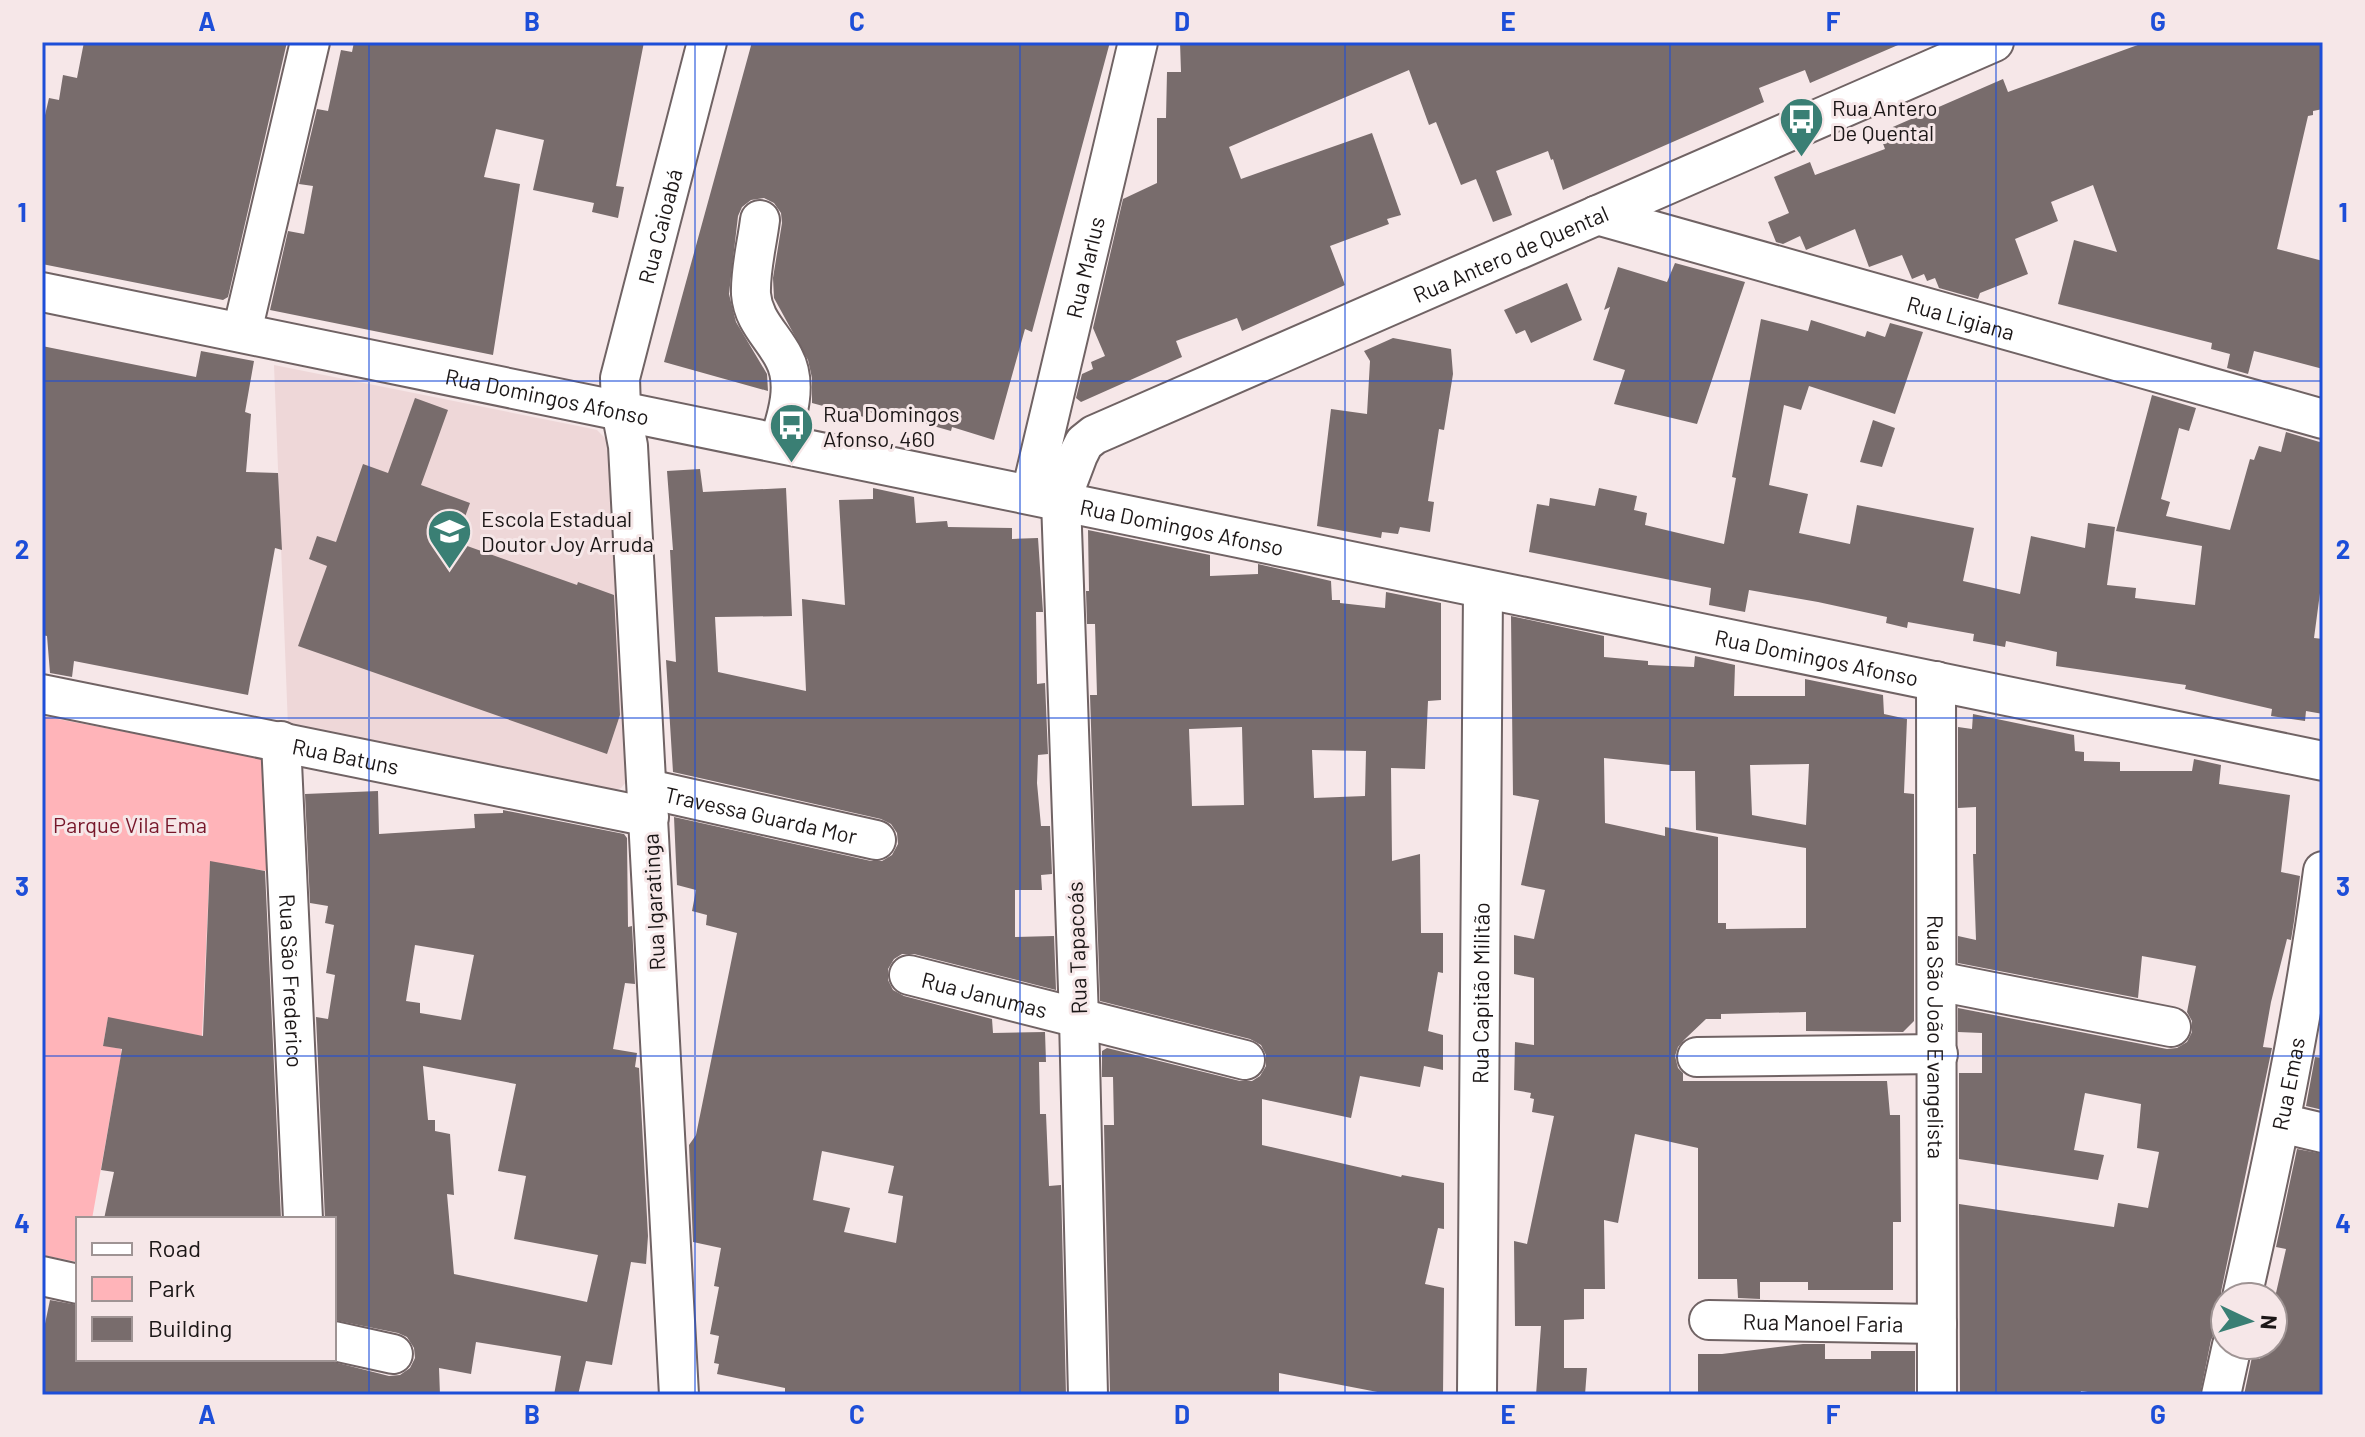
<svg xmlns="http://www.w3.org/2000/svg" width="2365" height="1437" font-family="Barlow,sans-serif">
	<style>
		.built { fill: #eed7d8 }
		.green { fill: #ffb4b9 }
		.building { fill: #786c6c; fill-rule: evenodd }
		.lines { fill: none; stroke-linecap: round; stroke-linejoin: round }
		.minor-casing { stroke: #706364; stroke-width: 42 }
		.minor { stroke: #fff; stroke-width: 38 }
		.grid { fill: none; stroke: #1d4ed8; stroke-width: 2; stroke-opacity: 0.55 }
		.labels { text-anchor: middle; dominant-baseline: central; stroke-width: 6; stroke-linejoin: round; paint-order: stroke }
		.poi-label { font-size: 22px; fill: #1c1717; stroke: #f6e7e8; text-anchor: start }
		.street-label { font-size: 22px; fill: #1c1717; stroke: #f6e7e8 }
		.park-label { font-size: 22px; fill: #77172a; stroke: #f6e7e8 }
		.neatline { fill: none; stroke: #1d4ed8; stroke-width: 3 }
		.grid-label { font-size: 26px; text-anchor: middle; font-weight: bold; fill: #1d4ed8 }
	</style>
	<rect width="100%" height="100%" fill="#f6e7e8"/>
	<path class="built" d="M274,365L588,428L597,430L605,438L611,451L627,781L621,788L609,792L288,727Z"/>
	<path class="green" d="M42,716L262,758L267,871L210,862L202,1036L108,1018L103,1045L121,1049V1056L92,1219H78V1262L42,1255Z"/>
	<path class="building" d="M84,42H287L228,297L223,300L42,264V128L49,98L59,100L63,75L77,78Z
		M354,42H644L616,186L624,187L618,218L592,212L594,203L533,190L544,140L496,129L484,177L520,184L493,355L270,310L288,231L304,234L313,186L299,184L317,109L328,111L341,50L352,52Z
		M752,42H1110L1032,332L1025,329L994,440L952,427L951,431L909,419L908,423L866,411L864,417L812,403V378L808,360L774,298L773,278L782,223L781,213L774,203L764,198L751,200L742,207L738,216L729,294L736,322L767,374L768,391L664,362Z
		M1180,42H1905L1810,83L1805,70L1759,88L1764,102L1563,190L1553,159L1551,160L1548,151L1496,171L1512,215L1493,222L1476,179L1461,185L1436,122L1429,125L1409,70L1229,147L1241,179L1372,133L1401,215L1387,219L1389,224L1330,246L1345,285L1242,331L1237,318L1176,341L1182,357L1081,402L1076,398L1082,374L1093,369L1091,362L1105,356L1093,328L1123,199L1157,183V118H1166L1167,72H1181Z
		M2146,42H2323V109L2313,111V115L2308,116L2277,249L2323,261V369L2254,351L2248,374L2227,368L2230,354L2211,349L2212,343L2058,304L2074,240L2117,252L2093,185L2051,202L2058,221L2015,239L2028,274L1980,293L1978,299L1939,288L1935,278L1927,281L1924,274L1912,279L1902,255L1869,267L1855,229L1806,250L1800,236L1783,244L1776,242L1768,222L1789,213L1774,177L1810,162L1815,175L1885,149L1879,133L2003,79L2008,92Z
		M1675,263L1745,282L1697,424L1614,404L1625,370L1593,360L1610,307L1604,310L1618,267L1667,282Z
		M1567,283L1582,320L1531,343L1525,330L1516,334L1504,310Z
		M1761,319L1808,331L1811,320L1865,337L1867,331L1885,337L1890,323L1923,332L1895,414L1809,386L1801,410L1784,405L1769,485L1808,494L1799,533L1850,544L1857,505L1974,528L1963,581L2020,594L2031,536L2085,548L2088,523L2115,527L2107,585L2136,588L2135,598L2195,605L2202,546L2116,531L2152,395L2196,408L2189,431L2179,428L2161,499L2170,502L2166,516L2230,530L2250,459L2254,460L2259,446L2281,452L2286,432L2323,443V594L2320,593L2314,638L2323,639V714L2306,711L2305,721L2271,716L2272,709L2185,689L2186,685L2056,666L2057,652L2006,641L2005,647L1973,641L1974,634L1908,622L1907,628L1886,623L1887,617L1818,602L1749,590L1745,612L1709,605L1711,588L1529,552L1537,504L1549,506L1550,498L1595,506L1599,488L1637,496L1634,510L1647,513L1645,525L1724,544L1736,478L1732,477Z
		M1393,338L1451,349L1453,374L1444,430L1439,429L1428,501L1434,502L1430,532L1400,527L1398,534L1382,532L1381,538L1317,526L1331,409L1367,414L1370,361L1364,351Z
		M42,346L196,377L201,351L254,361L245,412L251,414L246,472L278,473L282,550L275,548L248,695L74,661L72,677L50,673L47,636L42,635Z
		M415,398L448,410L421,485L470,503L456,542L577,585L578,582L614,595L620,715L607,754L298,646L327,566L309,559L317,536L336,542L363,464L388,473Z
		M1873,420L1895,428L1882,467L1860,462Z
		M700,469L703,492L786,488L792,616L715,617L718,672L806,691L802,599L845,605L839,500L873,499V488L914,497L916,523L947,521L948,527L1012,528V539L1038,538L1043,612H1036L1037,684L1045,683L1048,754L1038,755L1037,783L1041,826H1050L1052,874L1041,875L1042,890H1015V937L1054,936L1056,990L914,954H902L894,959L888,969V980L893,990L904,996L992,1019L993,1033L1045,1032L1046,1062H1039L1040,1114H1046L1049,1186L1061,1185L1066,1395H801L785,1392V1388L717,1374L719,1364L714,1363L719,1336L710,1334L719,1287L714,1286L721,1248L693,1242L689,1145L696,1135L737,933L706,925L707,915L692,911L696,890L677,885L674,817L871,861H882L892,855L898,844L897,833L891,824L881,819L673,772L666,660L676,662L670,550H673L667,471ZM822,1151L894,1166L888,1193L903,1196L896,1243L844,1232L850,1208L813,1200Z
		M1088,530L1210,555V576L1258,574V564L1331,581L1332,600H1340V603L1385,608L1386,592L1441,603V700L1428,701L1425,769L1391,768L1392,861L1420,854L1421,933H1443V973L1438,972L1428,1031L1443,1035V1070L1424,1066L1420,1087L1360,1076L1351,1118L1262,1099V1145L1401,1177L1402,1175L1444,1183V1229L1438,1228L1425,1284L1444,1288L1443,1395H1393L1279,1373V1395H1110L1104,1125H1114L1113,1077H1102V1051L1107,1048L1240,1081H1252L1260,1076L1266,1066V1055L1261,1045L1250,1039L1100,1001L1090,695H1097L1095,624H1087L1086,591H1089ZM1242,727L1244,805L1192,806L1189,729ZM1312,750L1366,751L1365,796L1314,798Z
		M1511,616L1604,636V657L1648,661V665L1694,667L1695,656L1735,665L1734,696H1805V679L1883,695L1884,714L1907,719L1904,793L1914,794V1021L1903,1032L1806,1031V1012L1721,1014V1019H1706L1685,1039L1678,1047L1675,1056L1678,1068L1683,1073V1081H1887L1890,1115H1900L1901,1222H1893V1290H1808V1282H1760V1299L1738,1298L1737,1279H1698V1148L1635,1134L1618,1223L1604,1220L1605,1289H1584V1319L1564,1320V1368H1587L1585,1395H1536L1541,1326H1515L1514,1241L1527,1244L1554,1116L1532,1112L1534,1099L1530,1098L1531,1093L1514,1090L1515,1042L1534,1045V978L1514,974V935L1534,939L1545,890L1521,885L1539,800L1513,795ZM1604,758L1670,765V771H1695L1696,830L1806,848V928L1726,929V923H1718V837L1665,827V836L1605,823ZM1809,764L1806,825L1752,815L1750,765Z
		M1973,714L2074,735L2075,751L2084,752V761L2120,762V771H2192L2194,759L2221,765L2219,784L2290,795L2281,872L2300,876L2294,921L2291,940L2287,939L2271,1002L2263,1047L2272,1048L2221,1292L2222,1306L2216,1330L2211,1340L2200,1395H2108L2081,1391L2080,1395H1960L1959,1204L2114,1227L2118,1203L2148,1208L2159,1152L2137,1148L2141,1104L2085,1093L2074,1150L2104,1155L2098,1180L1959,1159V1073H1982V1033L1958,1032V1008L2167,1049L2177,1048L2187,1042L2192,1032V1021L2187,1012L2196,966L2142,956L2138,998L1958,963V936L1976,940L1973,854H1976V807L1958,808V727L1972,729Z
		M378,791L379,834L475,828L474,814L503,813V810L624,834L627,838L628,927L632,926L635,984L625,983L613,1049L637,1053L635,1067L639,1068L648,1236L646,1264L631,1262L612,1365L586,1361L578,1395H554L561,1356L476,1342L471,1374L439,1368L440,1395H42V1338L50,1300L78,1305V1359H322L389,1376L400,1375L410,1368L415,1358L414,1348L407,1337L398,1333L334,1320V1219H325L316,1017L328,1019L335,975L326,973L334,925L325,923L328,906L310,903L305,794ZM415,945L474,955L461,1020L420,1013V1003L406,1001ZM423,1066L516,1084L498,1171L526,1176L514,1239L598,1255L587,1302L454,1274L447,1194L454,1195L450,1134L435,1131V1120H428Z
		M210,861L265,871L281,1219H104L114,1172L101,1170L122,1049L103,1046L108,1017L203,1036Z
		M2315,1057L2323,1058V1110L2306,1106Z
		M2297,1149L2323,1154V1393L2244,1395L2252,1357L2260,1359L2262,1345H2273V1292L2276,1293L2286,1249L2276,1247Z
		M1803,1344H1825V1359H1871V1351H1915V1394L1698,1395V1354H1722Z"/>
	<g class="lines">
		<defs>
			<g id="minor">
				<path id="s1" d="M1597,215L2323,419"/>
				<path d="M760,220C757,244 750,270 751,294C753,321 773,336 784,358C798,384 787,417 779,442"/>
				<path id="s2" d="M42,292L2323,761"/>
				<path d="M242,332L310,42"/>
				<path id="s3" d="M1031,493L1138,42"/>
				<path id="s4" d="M1936,681L1937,1395"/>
				<path id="s5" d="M42,694L649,817"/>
				<path id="s6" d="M281,741L303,1219"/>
				<path id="s7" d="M648,789L876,840"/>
				<path id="s8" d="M909,975L1245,1060"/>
				<path d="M1937,981L2171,1027"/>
				<path d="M1697,1057L1938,1054"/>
				<path d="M2281,1123L2323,1133"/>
				<path d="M42,1276L78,1284"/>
				<path id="s9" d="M2242,1297C2274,1156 2304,1014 2323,871"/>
				<path id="s10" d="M1709,1320L1937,1324"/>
				<path d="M334,1341L393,1354"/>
				<path id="s11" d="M679,1395L628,446L621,410L620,378L707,42"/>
				<path id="s12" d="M1088,1395L1079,1018L1061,500L1078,455L1084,443L1094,435L1994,42"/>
				<path id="s13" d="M1477,1395L1483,590"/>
				<path d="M2221,1395L2232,1345"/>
			</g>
		</defs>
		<use href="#minor" class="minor-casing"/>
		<use href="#minor" class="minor"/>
	</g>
	<path class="grid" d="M369,42V1395M695,42V1395M1020,42V1395M1345,42V1395M1670,42V1395M1996,42V1395M42,381H2323M42,718H2323M42,1056H2323"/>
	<defs>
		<symbol id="bus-pin" viewBox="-11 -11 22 30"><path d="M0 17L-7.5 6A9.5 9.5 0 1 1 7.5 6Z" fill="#3a7f74" stroke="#f6e7e8"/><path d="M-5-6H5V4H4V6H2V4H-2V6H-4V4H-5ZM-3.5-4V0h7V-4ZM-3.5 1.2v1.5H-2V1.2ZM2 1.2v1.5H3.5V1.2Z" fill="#fff"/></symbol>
		<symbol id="school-pin" viewBox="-11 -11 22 30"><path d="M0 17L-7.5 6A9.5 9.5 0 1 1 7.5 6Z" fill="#3a7f74" stroke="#f6e7e8"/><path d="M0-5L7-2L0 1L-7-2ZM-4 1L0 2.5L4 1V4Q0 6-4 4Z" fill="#fff"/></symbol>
	</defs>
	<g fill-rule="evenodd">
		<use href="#bus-pin" x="1776" y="94" width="51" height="69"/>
		<use href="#bus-pin" x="766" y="400" width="51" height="69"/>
		<use href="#school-pin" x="424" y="506" width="51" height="69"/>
	</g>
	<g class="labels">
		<g class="poi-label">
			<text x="1832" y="107">Rua Antero<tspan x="1832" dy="25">De Quental</tspan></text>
			<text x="823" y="413">Rua Domingos<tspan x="823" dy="25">Afonso, 460</tspan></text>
			<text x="481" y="518">Escola Estadual<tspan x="481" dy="25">Doutor Joy Arruda</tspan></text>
		</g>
		<g class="street-label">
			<text stroke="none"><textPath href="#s11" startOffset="1176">Rua Caioabá</textPath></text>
			<text stroke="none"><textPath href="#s12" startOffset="1424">Rua Antero de Quental</textPath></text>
			<text stroke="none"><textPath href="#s3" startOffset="232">Rua Marlus</textPath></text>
			<text stroke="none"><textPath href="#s1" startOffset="378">Rua Ligiana</textPath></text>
			<text stroke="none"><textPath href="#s2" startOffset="516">Rua Domingos Afonso</textPath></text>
			<text stroke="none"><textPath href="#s2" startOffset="1164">Rua Domingos Afonso</textPath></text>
			<text stroke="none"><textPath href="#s2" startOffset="1812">Rua Domingos Afonso</textPath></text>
			<text stroke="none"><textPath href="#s5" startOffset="310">Rua Batuns</textPath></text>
			<text stroke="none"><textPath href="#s7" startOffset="116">Travessa Guarda Mor</textPath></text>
			<text transform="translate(653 902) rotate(-93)">Rua Igaratinga</text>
			<text transform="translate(1076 948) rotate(-92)">Rua Tapacoás</text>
			<text stroke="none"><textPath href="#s6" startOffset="240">Rua São Frederico</textPath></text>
			<text stroke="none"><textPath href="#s13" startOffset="402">Rua Capitão Militão</textPath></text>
			<text stroke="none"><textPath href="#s8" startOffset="78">Rua Janumas</textPath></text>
			<text stroke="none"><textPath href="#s4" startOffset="356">Rua São João Evangelista</textPath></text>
			<text stroke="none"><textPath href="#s9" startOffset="218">Rua Emas</textPath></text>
			<text stroke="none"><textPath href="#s10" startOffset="114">Rua Manoel Faria</textPath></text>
		</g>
		<g class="park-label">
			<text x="130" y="824">Parque Vila Ema</text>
		</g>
	</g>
	<rect width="2365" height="1437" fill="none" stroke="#f6e7e8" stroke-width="88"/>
	<rect x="76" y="1217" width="260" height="144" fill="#f6e7e8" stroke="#9f9494" stroke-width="2"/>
	<rect x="92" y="1243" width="40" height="12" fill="#ffffff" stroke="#9f9494" stroke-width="2"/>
	<text x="148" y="1257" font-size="24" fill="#1c1717">Road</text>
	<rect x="92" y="1277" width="40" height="24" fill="#ffb4b9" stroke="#9f9494" stroke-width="2"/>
	<text x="148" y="1297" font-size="24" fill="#1c1717">Park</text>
	<rect x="92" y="1317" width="40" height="24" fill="#786c6c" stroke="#9f9494" stroke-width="2"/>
	<text x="148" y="1337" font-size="24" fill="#1c1717">Building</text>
	<g transform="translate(2249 1321) rotate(94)"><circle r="38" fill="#f6e7e8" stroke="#9f9494" stroke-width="2"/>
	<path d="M0-6L14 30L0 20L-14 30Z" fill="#3a7f74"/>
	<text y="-12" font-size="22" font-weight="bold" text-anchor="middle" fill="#1c1717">N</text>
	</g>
	<rect x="44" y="44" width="2277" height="1349" class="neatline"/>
	<g class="grid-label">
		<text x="207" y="31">A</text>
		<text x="532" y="31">B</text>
		<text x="857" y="31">C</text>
		<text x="1182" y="31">D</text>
		<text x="1508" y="31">E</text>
		<text x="1833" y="31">F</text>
		<text x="2158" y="31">G</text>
		<text x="22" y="222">1</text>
		<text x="2343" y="222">1</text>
		<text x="22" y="559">2</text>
		<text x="2343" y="559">2</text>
		<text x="22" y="896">3</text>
		<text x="2343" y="896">3</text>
		<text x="22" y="1233">4</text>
		<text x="2343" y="1233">4</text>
		<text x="207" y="1424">A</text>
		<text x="532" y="1424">B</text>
		<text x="857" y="1424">C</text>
		<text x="1182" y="1424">D</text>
		<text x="1508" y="1424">E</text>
		<text x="1833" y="1424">F</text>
		<text x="2158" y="1424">G</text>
	</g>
</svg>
